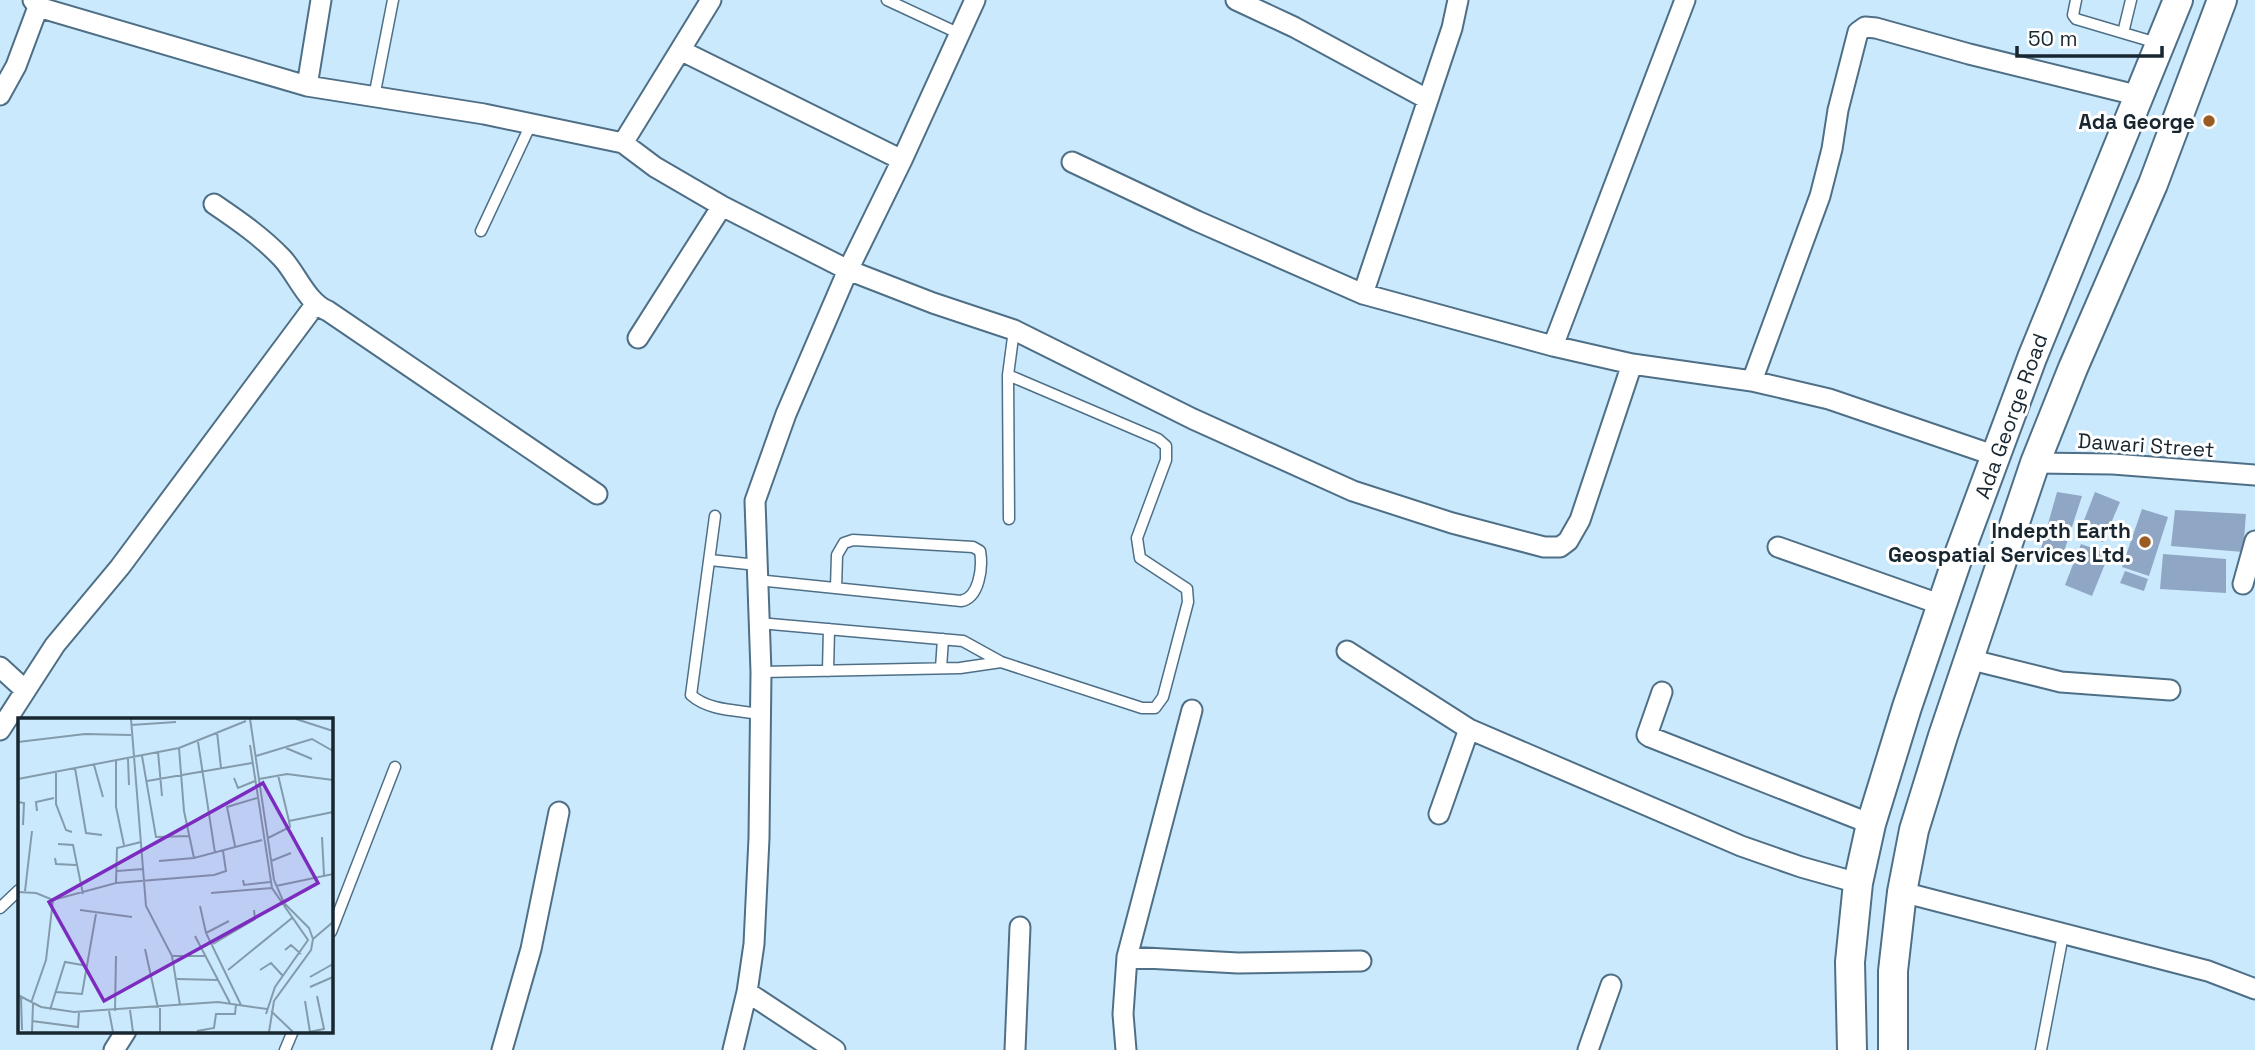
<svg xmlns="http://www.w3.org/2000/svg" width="2255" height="1050" font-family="'Space Grotesk',sans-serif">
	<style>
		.building { fill: #90a6c5 }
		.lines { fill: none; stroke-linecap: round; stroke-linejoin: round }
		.service-casing { stroke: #4e6f86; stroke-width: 13 }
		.minor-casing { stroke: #4e6f86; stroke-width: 23 }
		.secondary-casing { stroke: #4e6f86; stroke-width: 32 }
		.service { stroke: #fff; stroke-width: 10 }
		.minor { stroke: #fff; stroke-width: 19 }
		.secondary { stroke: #fff; stroke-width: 28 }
		.poi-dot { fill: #9b5c24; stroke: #fff; stroke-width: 2.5 }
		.labels { text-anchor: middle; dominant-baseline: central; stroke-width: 6; stroke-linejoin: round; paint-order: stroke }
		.poi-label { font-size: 21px; font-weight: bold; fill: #182630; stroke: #fff; text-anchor: end }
		.street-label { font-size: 21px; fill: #182630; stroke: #fff }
		.inset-road { fill: none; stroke: #839bab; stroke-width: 2 }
		.view { fill: #7b2cbf; fill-opacity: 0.15; stroke: #7b2cbf; stroke-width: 3.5 }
		.inset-edge { fill: none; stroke: #182630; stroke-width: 3.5 }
	</style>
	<rect width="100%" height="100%" fill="#cbe9fd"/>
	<path class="building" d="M2057,492L2082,496L2060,564L2038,559Z
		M2095,492L2120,502L2103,542L2079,533Z
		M2142,509L2168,517L2149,576L2122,567Z
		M2175,510L2246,514L2243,552L2171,546Z
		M2081,544L2109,554L2092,596L2065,585Z
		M2163,554L2226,559V593L2160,589Z
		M2125,571L2148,579L2144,591L2120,583Z"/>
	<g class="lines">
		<defs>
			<path id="service" d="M887,0L960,34
				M2076,0L2073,15L2076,19L2157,43
				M2123,33L2131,0
				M374,97L393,0
				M481,231L531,124
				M715,516L691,695C709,711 737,710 760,714
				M1009,519L1008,375L1014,330
				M710,560L757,565
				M758,580L961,601C979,598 983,568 980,551L973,547L853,540L844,543L837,555L836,588
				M759,623L963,641L1001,662L1142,708H1155L1163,697L1188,602L1187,589L1140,558L1137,538L1166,460V446L1158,439L1008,375
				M941,668L943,639
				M828,671L829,629
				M761,672L960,668L1001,662
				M0,908L19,890
				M331,932L395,767
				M285,1050L293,1031
				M2041,1050L2063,935"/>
			<path id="minor" d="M33,0L38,7L307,86L484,114L623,143L655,167L722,206L848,270L933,303L1014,330L1193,419L1353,491L1452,523L1544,547H1560L1568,541L1580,520L1632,364
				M1236,0L1294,27L1427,99
				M682,51L902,160
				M307,86L321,0
				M0,95L16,66L38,7
				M623,143L711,0
				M1072,162L1197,221L1363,294L1553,346L1632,364L1752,381L1829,399L1996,456
				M214,204C239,221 262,237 282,258C297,274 307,303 328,311L597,494
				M1363,294L1452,28L1458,0
				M638,338L722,206
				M1553,346L1685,0
				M1752,381L1820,196L1832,149L1838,110L1858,32L1865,27L1876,28L1969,54L2140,96
				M2035,463L2113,464L2255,475
				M1778,547L1942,605
				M2243,584L2255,541
				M1347,651L1469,729L1741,846L1801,867L1858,883
				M1968,659L2061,682L2170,690
				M0,667L25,690
				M1662,692L1647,735L1650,737L1871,824
				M0,730L55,645L120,567L312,309L318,307
				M1439,814L1469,729
				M1902,892L2208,971L2255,989
				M1127,957L1238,963L1361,961
				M747,992L835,1050
				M114,1050L126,1031
				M502,1050L531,949L559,812
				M733,1050L747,992L754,944L759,838L761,672L755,501L786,414L848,270L902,160L975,0
				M1015,1050L1020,927
				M1126,1050L1123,1014L1127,957L1192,710
				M1588,1050L1611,985"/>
			<path id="secondary" d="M1852,1050L1850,962L1858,883L1871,824L1907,707L1957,560L2032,358L2178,0
				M1893,1050V971L1902,892L1914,830L1943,736L2035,463L2073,368L2153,184L2222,0"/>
		</defs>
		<use href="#service" class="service-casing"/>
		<use href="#minor" class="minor-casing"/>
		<use href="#secondary" class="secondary-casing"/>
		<use href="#service" class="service"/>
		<use href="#minor" class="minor"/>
		<use href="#secondary" class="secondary"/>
	</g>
	<g class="poi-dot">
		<circle cx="2209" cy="121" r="7"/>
		<circle cx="2145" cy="542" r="7"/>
	</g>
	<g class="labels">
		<g class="poi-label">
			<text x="2195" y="121">Ada George</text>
			<text x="2131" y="530">Indepth Earth<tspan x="2131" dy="24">Geospatial Services Ltd.</tspan></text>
		</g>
		<g class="street-label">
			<text transform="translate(2011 416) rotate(-70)">Ada George Road</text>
			<text transform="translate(2146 445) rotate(4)">Dawari Street</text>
		</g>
	</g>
	<g transform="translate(18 718)">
		<rect width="315" height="315" fill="#cbe9fd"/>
		<path class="inset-road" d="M113,1L128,188L154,238L162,287M232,1L256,162L266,185L291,210L295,221L293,232L256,283L251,314M278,1L315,13M113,7L158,4M199,14L203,50M0,24L67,16L113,17M180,24L197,135M232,27L254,170L290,222L257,269L248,296M161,30L166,93L176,140M268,30L294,41M140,34L144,78M124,38L138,119L172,118M238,38L294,21L315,33M110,41L111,67M98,43V89L106,127M76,47L85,79M57,50L68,115L84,117M38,54V86L48,112L54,114M260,57L271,103M216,60L220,70L237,63M0,61L161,30L228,3M241,61L269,56L315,62M129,63L234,45M0,84L6,85L5,107M19,93L18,84L36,80M271,103L315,94M304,119L306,157M250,120L272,109L271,103M40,126L55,127L65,176M217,128L209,89L239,80M37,140L38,146L58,147M141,143L176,140L244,122M253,143L273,135M99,153L125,151M225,162L226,167L252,164M98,165L99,130L123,124M258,168L315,156M7,173L14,113M0,174L18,175L35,182L98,165L196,157L208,153L205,133M193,175L254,170M182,188L188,215L223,287M62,192L114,199M188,215L211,203M177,218L212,285M295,221L315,204M195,226L237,201L236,192M127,231L140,290M267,232L273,227L283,236M154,238H188M210,252L274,200M242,252L253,245L265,258M292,259L315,246M159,261L200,262M292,269L315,259M38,274L64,276L78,196M0,277L23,289L56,294L200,284L249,291M3,279L4,312M287,283L292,314M13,285L28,242L35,182M32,292L47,244L70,248M112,292L115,314M91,293L95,314M97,293L98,238M253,293L275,314M14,303L60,309L61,294M179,313L196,310L198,296H217L218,286M14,314L15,286M142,314V290M291,314L306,311L299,278"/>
		<path class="view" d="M245,65L300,165L86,283L31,184Z"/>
		<rect width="315" height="315" class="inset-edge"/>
	</g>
	<path d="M2017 46v10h145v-10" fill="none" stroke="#182630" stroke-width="3.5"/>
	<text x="2028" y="46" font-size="21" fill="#182630" stroke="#ffffff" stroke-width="5" paint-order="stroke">50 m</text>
</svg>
